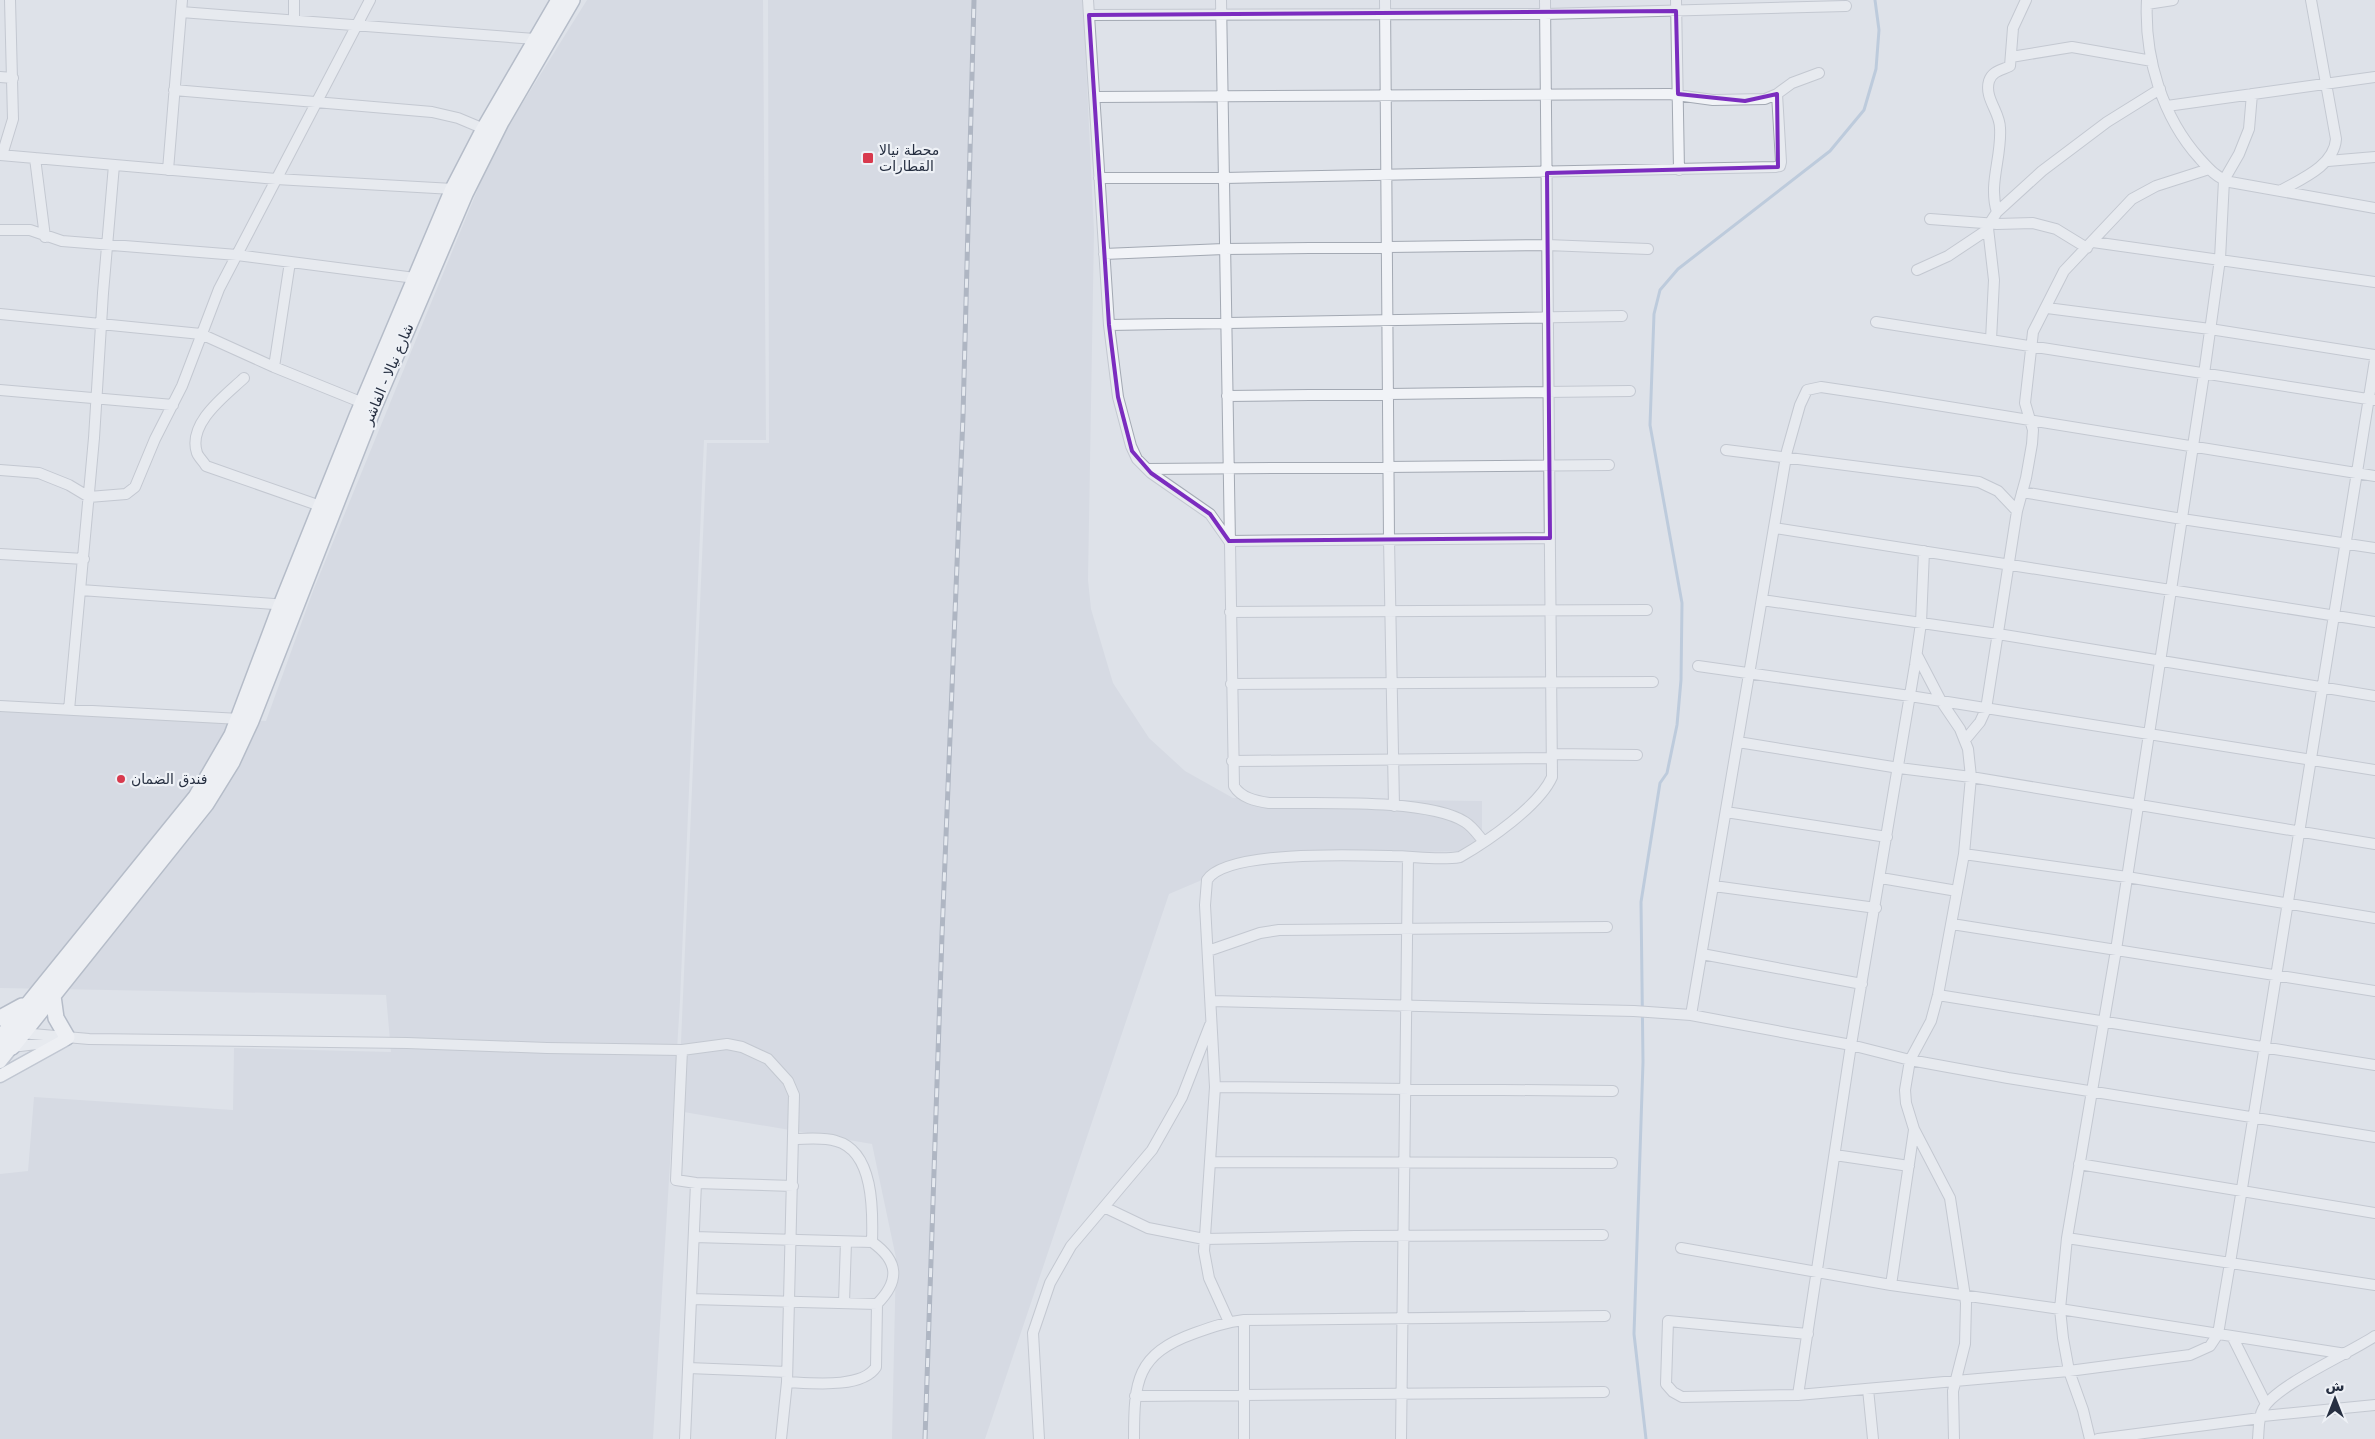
<svg xmlns="http://www.w3.org/2000/svg" width="2375" height="1439" font-family="'DejaVu Sans',Vazirmatn,sans-serif">
	<style>
		.built { fill: #ccd1db }
		.lines { fill: none; stroke-linecap: round; stroke-linejoin: round }
		.stream { stroke: #96afcc; stroke-width: 3 }
		.minor-casing { stroke: #a3a9b3; stroke-width: 12 }
		.major-casing { stroke: #9da6b5; stroke-width: 15 }
		.highway-casing { stroke: #848fa1; stroke-width: 18 }
		.minor { stroke: #f1f3f7; stroke-width: 10 }
		.major { stroke: #fff; stroke-width: 12 }
		.highway { stroke: #fff; stroke-width: 15 }
		.rail-casing { stroke: #768194; stroke-width: 5 }
		.rail { stroke: #eef1f6; stroke-width: 3; stroke-dasharray: 9; stroke-linecap: butt }
		.marked { fill: none; stroke: #7b2cbf; stroke-width: 4; stroke-linejoin: round }
		.poi-dot { fill: #d8394d; stroke: #eef1f6; stroke-width: 2 }
		.labels { text-anchor: middle; dominant-baseline: central; stroke-width: 4.5; stroke-linejoin: round; paint-order: stroke }
		.poi-label { font-size: 14px; fill: #262f41; stroke: #eef1f6; text-anchor: start }
		.street-label { font-size: 14px; fill: #262f41; stroke: #eef1f6 }
	</style>
	<rect width="100%" height="100%" fill="#dee2e9"/>
	<path class="built" d="M587,0H763L766,440H704L680,1001L653,1439H0V1174L28,1171L34,1097L233,1110L234,1048L391,1052L386,995L0,988V708L266,721L313,591L495,147Z
		M768,0H1083L1094,232L1088,580L1091,609L1113,683L1149,738L1185,771L1233,798L1482,801V851L1263,854L1169,894L985,1439H892L896,1258L872,1144L678,1111L707,443H769Z"/>
	<g class="lines">
		<path class="stream" d="M1646,1439L1634,1334L1643,1062L1641,902L1660,783L1667,773L1677,725L1681,680L1682,603L1650,425L1654,314L1660,290L1678,269L1830,151L1864,110L1876,69L1879,30L1875,0"/>
		<defs>
			<path id="minor" d="M294,0V20
				M1088,0L1109,325L1118,397L1131,446L1137,459L1151,473L1210,514L1229,541L1550,538
				M1221,0L1234,786C1241,798 1256,801 1269,803C1315,804 1427,798 1465,822C1473,827 1478,835 1484,842
				M1385,0L1389,539L1394,806
				M1676,0L1679,170
				M2147,0C2144,57 2162,117 2200,159C2209,169 2217,178 2230,182L2375,208
				M2147,4L2173,0
				M181,12L535,39
				M1089,15L1545,14L1846,6
				M2011,57L2072,47L2152,61
				M0,77L13,78
				M174,90L432,112L458,118L489,131
				M1096,97L1669,94L1713,100L1765,99L1777,94L1792,83L1819,73
				M2167,106L2375,77
				M0,155L276,179L453,189
				M2,155L13,119L10,0
				M35,158L45,237
				M2328,161L2375,157
				M168,170L182,0
				M1099,178H1224L1775,167L1780,166L1781,162L1777,94
				M2280,191C2301,179 2334,166 2336,139L2311,0
				M1997,212C1988,184 2002,157 2000,128C2000,112 1984,98 1989,81C1992,71 2002,70 2010,66L2013,28L2026,0
				M1930,219L1997,224L2033,223L2056,229L2087,248
				M1988,228L1994,280L1991,340
				M0,230H30L62,241L237,255L415,278
				M2093,242L2375,282
				M1104,254L1224,249L1547,245L1648,249
				M1917,270L1948,256L1984,232L1997,212L2042,171L2107,122L2160,89
				M2047,308L2210,329L2375,355
				M0,314L201,334L274,367L368,405
				M1876,322L2374,400
				M1109,325L1622,316
				M274,367L290,262
				M244,378C226,395 187,423 197,453C199,458 204,462 206,466L326,508
				M0,390L173,405
				M1227,396L1630,391
				M1726,450L1979,482L1998,491L2017,511
				M1147,469L1609,465
				M0,470L39,473L69,485L89,497L126,494L135,487L155,439L182,386L219,289L370,0
				M2022,492L2182,519L2375,548
				M1775,528L2375,622
				M0,554L84,559
				M81,590L287,605
				M1762,600L1998,634L2375,696
				M1230,612L1647,610
				M1917,655L1941,701L1960,729L1968,749L1971,777L1964,854L1938,995L1931,1021L1910,1060L1905,1090L1906,1103L1914,1129L1950,1198L1966,1303L1965,1344L1953,1391L1954,1439
				M1698,666L1910,696L2375,770
				M1231,684L1653,682
				M0,706L240,719
				M69,710L94,438L103,293L114,165
				M1965,740L1980,722L1986,709L2017,511L2026,478L2032,444L2033,430L2025,403L2033,332L2064,271L2132,199L2156,186L2209,169
				M1738,742L1899,768L1971,777L2375,844
				M1552,754L1637,755
				M1232,761L1552,758
				M1726,812L1887,837
				M1964,854L2127,877L2375,918
				M1881,878L1957,891
				M1714,886L1876,908
				M1952,924L2375,991
				M1208,951L1260,933L1279,930L1607,927
				M1702,954L1862,984
				M1938,995L2375,1065
				M1212,1001L1634,1011L1691,1015L1851,1045L1910,1060L2008,1078L2375,1137
				M1691,1015L1787,451L1800,405L1807,390L1821,387L1881,396L2375,476
				M21,1033L89,1039L407,1043L547,1048L682,1050L727,1044L742,1047L768,1059L788,1081L794,1095L787,1382L781,1439
				M12,1047L61,1041
				M682,1050L676,1180L696,1183L793,1186
				M1215,1087L1613,1091
				M794,1139C807,1139 824,1137 836,1141C874,1151 873,1211 872,1242
				M1835,1155L1909,1166
				M1210,1162L1612,1163
				M2079,1164L2375,1213
				M1104,1207L1148,1228L1204,1239L1355,1236L1603,1235
				M694,1237L872,1242C899,1261 900,1281 877,1304L876,1367C862,1389 810,1383 787,1382
				M2067,1238L2375,1285
				M1681,1248L1891,1285L2060,1309L2346,1354
				M1891,1285L1914,1130
				M692,1299L877,1304
				M844,1303L846,1242
				M1229,1322L1209,1278L1204,1251L1215,1087L1205,905L1207,880C1226,850 1357,855 1392,856C1414,856 1438,861 1460,857C1488,841 1539,806 1552,777L1545,0
				M1808,1334L1668,1321L1666,1384L1673,1392L1682,1397L1798,1395L2069,1371L2190,1355L2210,1346L2218,1334L2230,1263L2375,360
				M2232,1336L2266,1404
				M688,1368L787,1372
				M1868,1389L1873,1439
				M1798,1395L1851,1045L1915,665L1921,623L1924,551
				M1135,1396L1604,1392
				M2263,1416L2375,1405
				M685,1439L696,1183
				M1039,1439L1033,1333L1050,1283L1071,1246L1152,1150L1182,1097L1210,1025
				M1134,1439C1134,1381 1136,1354 1195,1333C1212,1327 1226,1322 1244,1320L1605,1316
				M1244,1439V1320
				M1401,1439L1408,857
				M2090,1439L2083,1410L2069,1371L2063,1338L2060,1309L2067,1238L2116,950L2204,374L2220,259L2224,180L2239,154L2249,129L2252,94
				M2098,1439L2260,1418
				M2258,1439C2259,1429 2258,1418 2263,1409C2276,1385 2350,1353 2375,1336"/>
			<path id="major" d="M0,1062L12,1047
				M0,1076L65,1040"/>
			<path id="highway" d="M53,996L56,1018L67,1037
				M0,1018L22,1006
				M0,1039L196,797L232,735L278,613L357,416L453,189L484,129L559,0
				M0,1046L12,1047L206,804L232,762L251,721L374,407L465,194L501,122L572,0"/>
		</defs>
		<use href="#minor" class="minor-casing"/>
		<use href="#major" class="major-casing"/>
		<use href="#highway" class="highway-casing"/>
		<use href="#minor" class="minor"/>
		<use href="#major" class="major"/>
		<use href="#highway" class="highway"/>
		<defs>
			<path id="rail" d="M925,1439L942,935L963,416L974,0"/>
		</defs>
		<use href="#rail" class="rail-casing"/>
		<use href="#rail" class="rail"/>
	</g>
	<path d="M0 0H2375V1439H0ZM1676,11L1678,94L1745,101L1777,94L1778,167L1547,173L1550,538L1229,541L1210,514L1151,473L1132,451L1118,397L1109,325L1089,15Z" fill="#dee2e9" fill-opacity=".55" fill-rule="evenodd"/>
	<path class="marked" d="M1676,11L1678,94L1745,101L1777,94L1778,167L1547,173L1550,538L1229,541L1210,514L1151,473L1132,451L1118,397L1109,325L1089,15Z"/>
	<g class="poi-dot">
		<rect x="862" y="152" width="12" height="12" rx="2.5"/>
		<circle cx="121" cy="779" r="5"/>
	</g>
	<g class="labels">
		<g class="poi-label">
			<text x="879" y="150">محطة نيالا<tspan x="879" dy="16">القطارات</tspan></text>
			<text x="131" y="779">فندق الضمان</text>
		</g>
		<g class="street-label">
			<text transform="translate(388 374) rotate(-67)">شارع نيالا - الفاشر</text>
		</g>
	</g>
	<g transform="translate(2335 1399)" stroke="#eef1f6" stroke-width="4" paint-order="stroke">
	<path d="M0-4L9 19L0 12L-9 19Z" fill="#262f41"/>
	<text y="-8" font-size="14" font-weight="bold" text-anchor="middle" fill="#262f41">ش</text>
	</g>
</svg>
